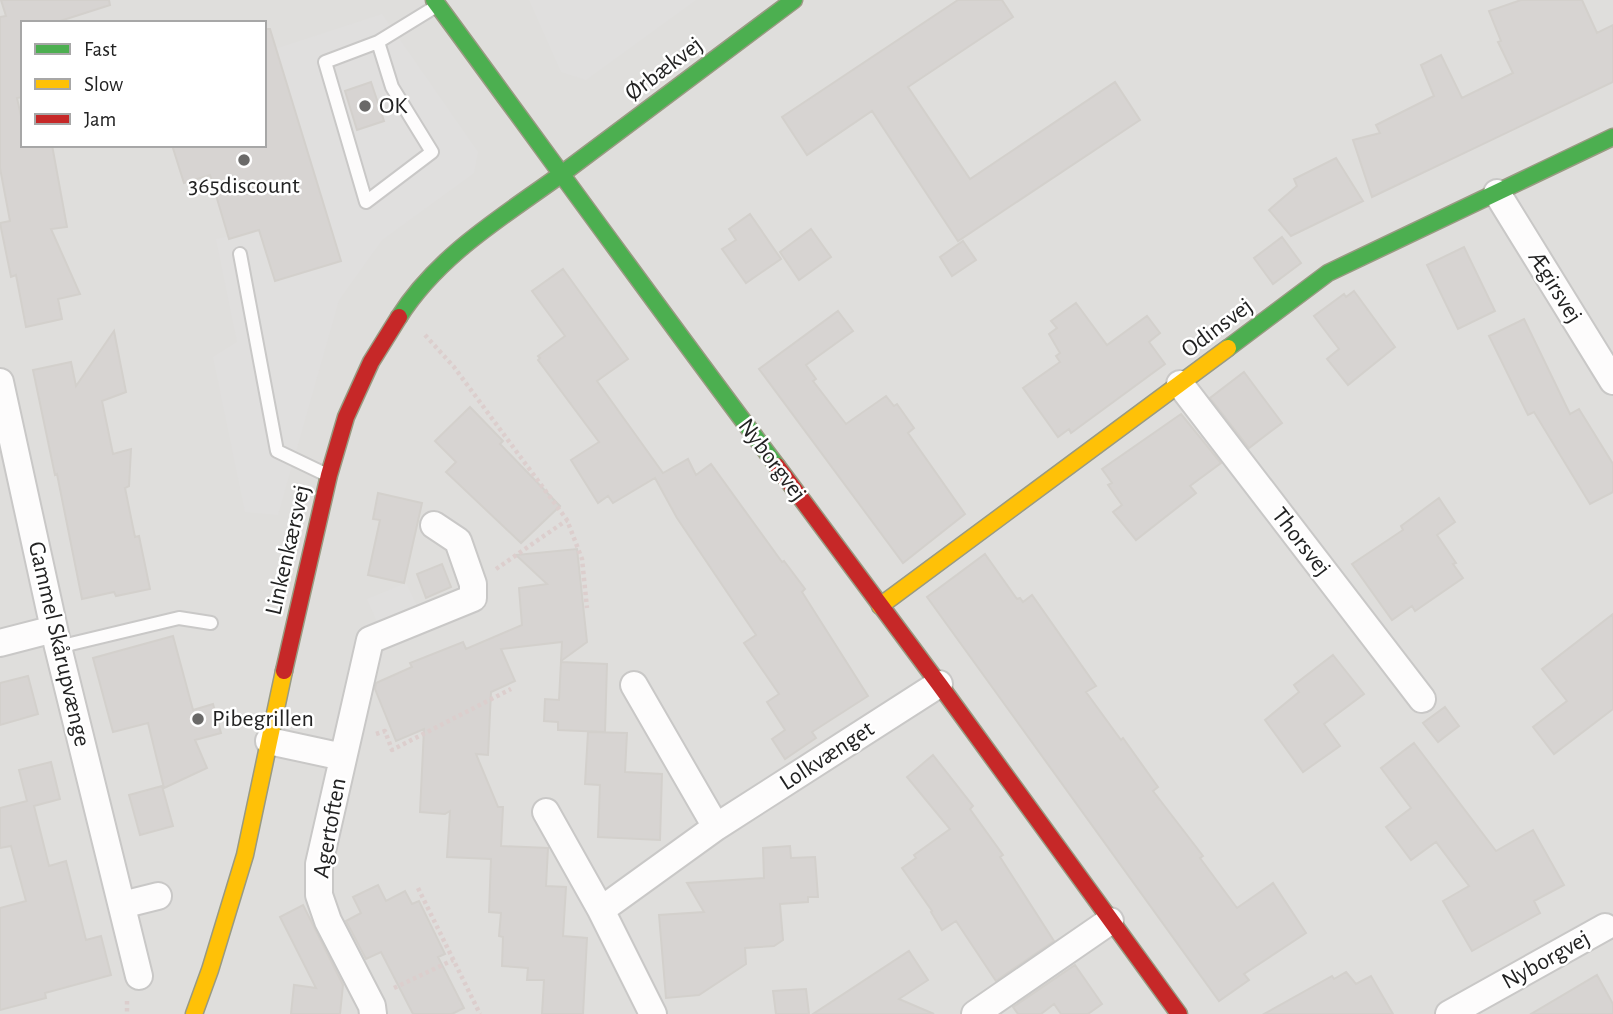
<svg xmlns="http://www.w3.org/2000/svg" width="1613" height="1014" font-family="'Alegreya Sans',sans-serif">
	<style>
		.residential { fill: #dfdedc; fill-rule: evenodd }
		.parking { fill: #e0dfde }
		.building { fill: #d7d4d2; stroke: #d3d0cc; stroke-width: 2 }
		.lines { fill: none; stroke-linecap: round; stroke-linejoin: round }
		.lane-casing { stroke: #c9c8c7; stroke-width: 16 }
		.street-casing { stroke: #c9c8c7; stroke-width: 30 }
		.fast-casing { stroke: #999a82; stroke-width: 19 }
		.slow-casing { stroke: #999a82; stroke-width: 19 }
		.jam-casing { stroke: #999a82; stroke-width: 19 }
		.path { stroke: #dccecd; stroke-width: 4.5; stroke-dasharray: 3.5 3.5; stroke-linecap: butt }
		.lane { stroke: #fdfcfc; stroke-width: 12 }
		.street { stroke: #fdfcfc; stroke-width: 26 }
		.fast { stroke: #4caf50; stroke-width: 16 }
		.slow { stroke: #ffc107; stroke-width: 16 }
		.jam { stroke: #c62828; stroke-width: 16 }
		.poi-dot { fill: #6a6968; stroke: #fff; stroke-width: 2.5 }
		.labels { text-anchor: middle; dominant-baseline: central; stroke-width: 5; stroke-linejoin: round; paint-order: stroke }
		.street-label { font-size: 24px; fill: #222; stroke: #fff }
		.poi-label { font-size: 24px; fill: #222; stroke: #fff; text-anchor: start }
	</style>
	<rect width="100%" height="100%" fill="#f0eeeb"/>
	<path class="residential" d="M0,0H1613V1014H0ZM23,23H264V145H23Z"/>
	<path class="parking" d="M529,0H696L586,80L561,72Z
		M382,14L478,152L474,173L382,240L339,300L278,515L245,512L213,357L237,342L216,239L259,230L275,281L341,260L275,49Z
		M406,583L417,606L378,624L367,599Z"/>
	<path class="building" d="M1,0H109L110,5L54,23H23V97L17,98L23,125V145H52L67,227L51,229L80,294L58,299L62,319L26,327L16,275L11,277L0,223L10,221L0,168V17L6,16Z
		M958,0H1002L1013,17L908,87L970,179L1115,82L1140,120L958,241L872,111L807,155L782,117Z
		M1521,0H1582L1597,33L1613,25V82L1372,197L1353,140L1380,133L1376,125L1434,96L1421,65L1441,55L1462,98L1513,73L1498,42L1501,41L1489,11Z
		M264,29H270L341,261L275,281L259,230L229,239L210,175L184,183L172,145H264Z
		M371,82L384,121L357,130L345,91Z
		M1336,158L1363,201L1291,236L1269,210L1297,186L1294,179Z
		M750,214L781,259L746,283L722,249L736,240L729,229Z
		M811,229L831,257L799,280L780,252Z
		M1282,237L1301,263L1273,284L1254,258Z
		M963,241L976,260L952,276L940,257Z
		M1464,247L1495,311L1458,329L1427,265Z
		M563,269L628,359L597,381L663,473L688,459L696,475L711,464L782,562L784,561L805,589L802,592L868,696L812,732L816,738L785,759L772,739L785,730L767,702L779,694L744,643L756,635L677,518L655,478L613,503L608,496L598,503L571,460L599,442L538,360L540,358L538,356L565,336L532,291Z
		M1354,291L1395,347L1348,385L1327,359L1339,349L1314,316L1344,294L1346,297Z
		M1076,303L1107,345L1147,316L1160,333L1149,342L1165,364L1071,433L1069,429L1058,437L1023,388L1060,362L1056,356L1060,353L1049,334L1057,328L1051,321Z
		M838,311L853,331L806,365L816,379L813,381L846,424L886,396L894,406L897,404L914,428L908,433L965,514L903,563L759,369Z
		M1524,319L1570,414L1579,409L1613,464V492L1590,504L1534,412L1528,415L1489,336Z
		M114,331L126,392L102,401L113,454L131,449L129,486L125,488L135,537L139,536L150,589L116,596L114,592L82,599L57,474L55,475L33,370L71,362L76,386Z
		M1244,372L1282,423L1249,448L1210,398Z
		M470,407L503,441L500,444L560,506L521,543L446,472L456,462L435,441Z
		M1181,414L1221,463L1190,486L1196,493L1136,540L1113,512L1122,505L1108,485L1112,483L1102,469Z
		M378,493L422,503L404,583L368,575L380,520L373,519Z
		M1439,498L1455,522L1437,535L1456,563L1453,564L1463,578L1415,611L1412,606L1392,620L1352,564L1403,530L1401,526Z
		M577,549L587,642L561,661L562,642L501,649L515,681L491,692L488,755L476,754L498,807H503L501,846L548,848L546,886L566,887L563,936L587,938L583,1014H542L544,980H527L528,968L502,966L503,937L499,936L501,913L489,912L491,859L447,857L450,811L445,814L420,812L424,729L396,741L375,689L376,683L412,667L410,663L463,642L466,649L522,625L519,588L547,584L516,555Z
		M985,554L1017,599L1020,598L1023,602L1032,595L1096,686L1086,692L1121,740L1123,738L1158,787L1153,791L1203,856L1200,858L1237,908L1273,883L1306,933L1244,974L1249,980L1219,1001L927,597Z
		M442,564L451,587L426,598L417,574Z
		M1613,614V709L1554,754L1533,727L1567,701L1542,669Z
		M173,636L193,710L213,704L221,733L195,740L207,768L164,788L148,723L113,732L93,658Z
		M1333,655L1364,694L1324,724L1340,746L1303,772L1265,720L1299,692L1294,685Z
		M561,662L607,664L605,732L558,730V722L544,721L545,699L559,700Z
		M28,676L38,714L0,725V683Z
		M1445,707L1459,726L1438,742L1423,723Z
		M588,732L627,733L625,772L662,774L660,840L598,837L600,785L585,784Z
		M1414,743L1496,851L1533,830L1564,885L1534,901L1540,913L1472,951L1443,901L1469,886L1436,842L1411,860L1386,827L1411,808L1381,768Z
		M933,755L973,806L970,809L1003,855L1000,857L1054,941L996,981L956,921L942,930L931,912L932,911L902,868L916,858L914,855L950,829L907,777Z
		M51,762L60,799L34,806L49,866L66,861L86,940L101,936L111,975L45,993L46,998L0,1010V908L26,901L11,846L0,848V808L27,801L19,770Z
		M162,786L173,826L140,835L129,795Z
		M790,846L791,858L815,857L818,897H808V902L780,904L783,940L774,946L745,948L746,964L699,995L666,998L659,915L704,912L687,883L764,878L763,848Z
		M378,885L386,901L405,891L412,904L419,901L445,954L438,957L464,1008L452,1014H413L381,952L366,959L346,921L361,913L353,897Z
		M303,905L343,985L340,1014H291L294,985L316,988L280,917Z
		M909,951L928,980L899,999L934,1014H813Z
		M1075,965L1102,1004L1088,1014H1061L1054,1004L1041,1014H1018L1013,1007Z
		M1346,972L1356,984L1371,976L1393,1014H1264L1332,976L1334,979Z
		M1597,975L1613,1004V1014H1531Z
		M806,989L809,1014H776L773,991Z"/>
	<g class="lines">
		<defs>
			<path id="lane" d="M378,42L325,62L366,202L432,152L392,87L378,42L435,7
				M240,254L277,451L325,474
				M58,647L179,618L211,623"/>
			<path id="street" d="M1497,193L1613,381
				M0,382L58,647L139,976
				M1180,384L1422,699
				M0,643L54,629
				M634,685L716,827
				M269,741L343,757
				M546,812L601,910
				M122,905L158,896
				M373,1014L372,1006L328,921L319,895V864L370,640L473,598V584L458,541L434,525
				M653,1014L601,910L716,827L939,684
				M975,1014L1110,921
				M1449,1014L1605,927"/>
			<path id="fast" d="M434,0C548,155 661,312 777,466
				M399,317C439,254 504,216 563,173C640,116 717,58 794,0
				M1228,348L1328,273L1613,137"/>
			<path id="slow" d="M880,606L1228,348
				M194,1014L210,970L245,855L284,671"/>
			<path id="jam" d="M777,466L939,684L1179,1014
				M284,671L329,475L346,417L371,362L399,317"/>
		</defs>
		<use href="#lane" class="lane-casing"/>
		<use href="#street" class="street-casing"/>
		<use href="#fast" class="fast-casing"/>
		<use href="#slow" class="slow-casing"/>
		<use href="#jam" class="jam-casing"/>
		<path class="path" d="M425,335L454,367L567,520L582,559L587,608
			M496,569L567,520
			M376,734L385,731L392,750L511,689
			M418,888L480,1014
			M394,988L453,960
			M127,1001V1014"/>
		<use href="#lane" class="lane"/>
		<use href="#street" class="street"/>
		<use href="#fast" class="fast"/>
		<use href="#slow" class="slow"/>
		<use href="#jam" class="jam"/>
	</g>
	<g class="poi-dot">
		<circle cx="365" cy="106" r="7"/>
		<circle cx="244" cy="160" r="7"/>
		<circle cx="198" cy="719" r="7"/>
	</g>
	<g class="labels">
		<g class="street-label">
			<text transform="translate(664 69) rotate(-37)">Ørbækvej</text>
			<text transform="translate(1555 287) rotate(58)">Ægirsvej</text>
			<text transform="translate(1217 328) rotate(-37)">Odinsvej</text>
			<text transform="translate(772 460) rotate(53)">Nyborgvej</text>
			<text transform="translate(1301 542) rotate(52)">Thorsvej</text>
			<text transform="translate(288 550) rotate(-77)">Linkenkærsvej</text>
			<text transform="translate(59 644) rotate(77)">Gammel Skårupvænge</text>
			<text transform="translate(827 756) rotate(-33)">Lolkvænget</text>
			<text transform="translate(330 828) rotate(-80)">Agertoften</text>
			<text transform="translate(1546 960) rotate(-29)">Nyborgvej</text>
		</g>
		<g class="poi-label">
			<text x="379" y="106">OK</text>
			<text x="244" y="186" text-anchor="middle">365discount</text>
			<text x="212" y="719">Pibegrillen</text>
		</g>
	</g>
	<rect x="21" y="21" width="245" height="126" fill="#ffffff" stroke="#a7a7a7" stroke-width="2"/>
	<rect x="35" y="44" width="35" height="10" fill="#4caf50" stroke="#a7a7a7" stroke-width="2"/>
	<text x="84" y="56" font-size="21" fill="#222222">Fast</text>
	<rect x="35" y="79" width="35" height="10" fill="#ffc107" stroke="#a7a7a7" stroke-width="2"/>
	<text x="84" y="91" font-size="21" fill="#222222">Slow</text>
	<rect x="35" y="114" width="35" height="10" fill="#c62828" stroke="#a7a7a7" stroke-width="2"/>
	<text x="84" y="126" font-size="21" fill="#222222">Jam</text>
</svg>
